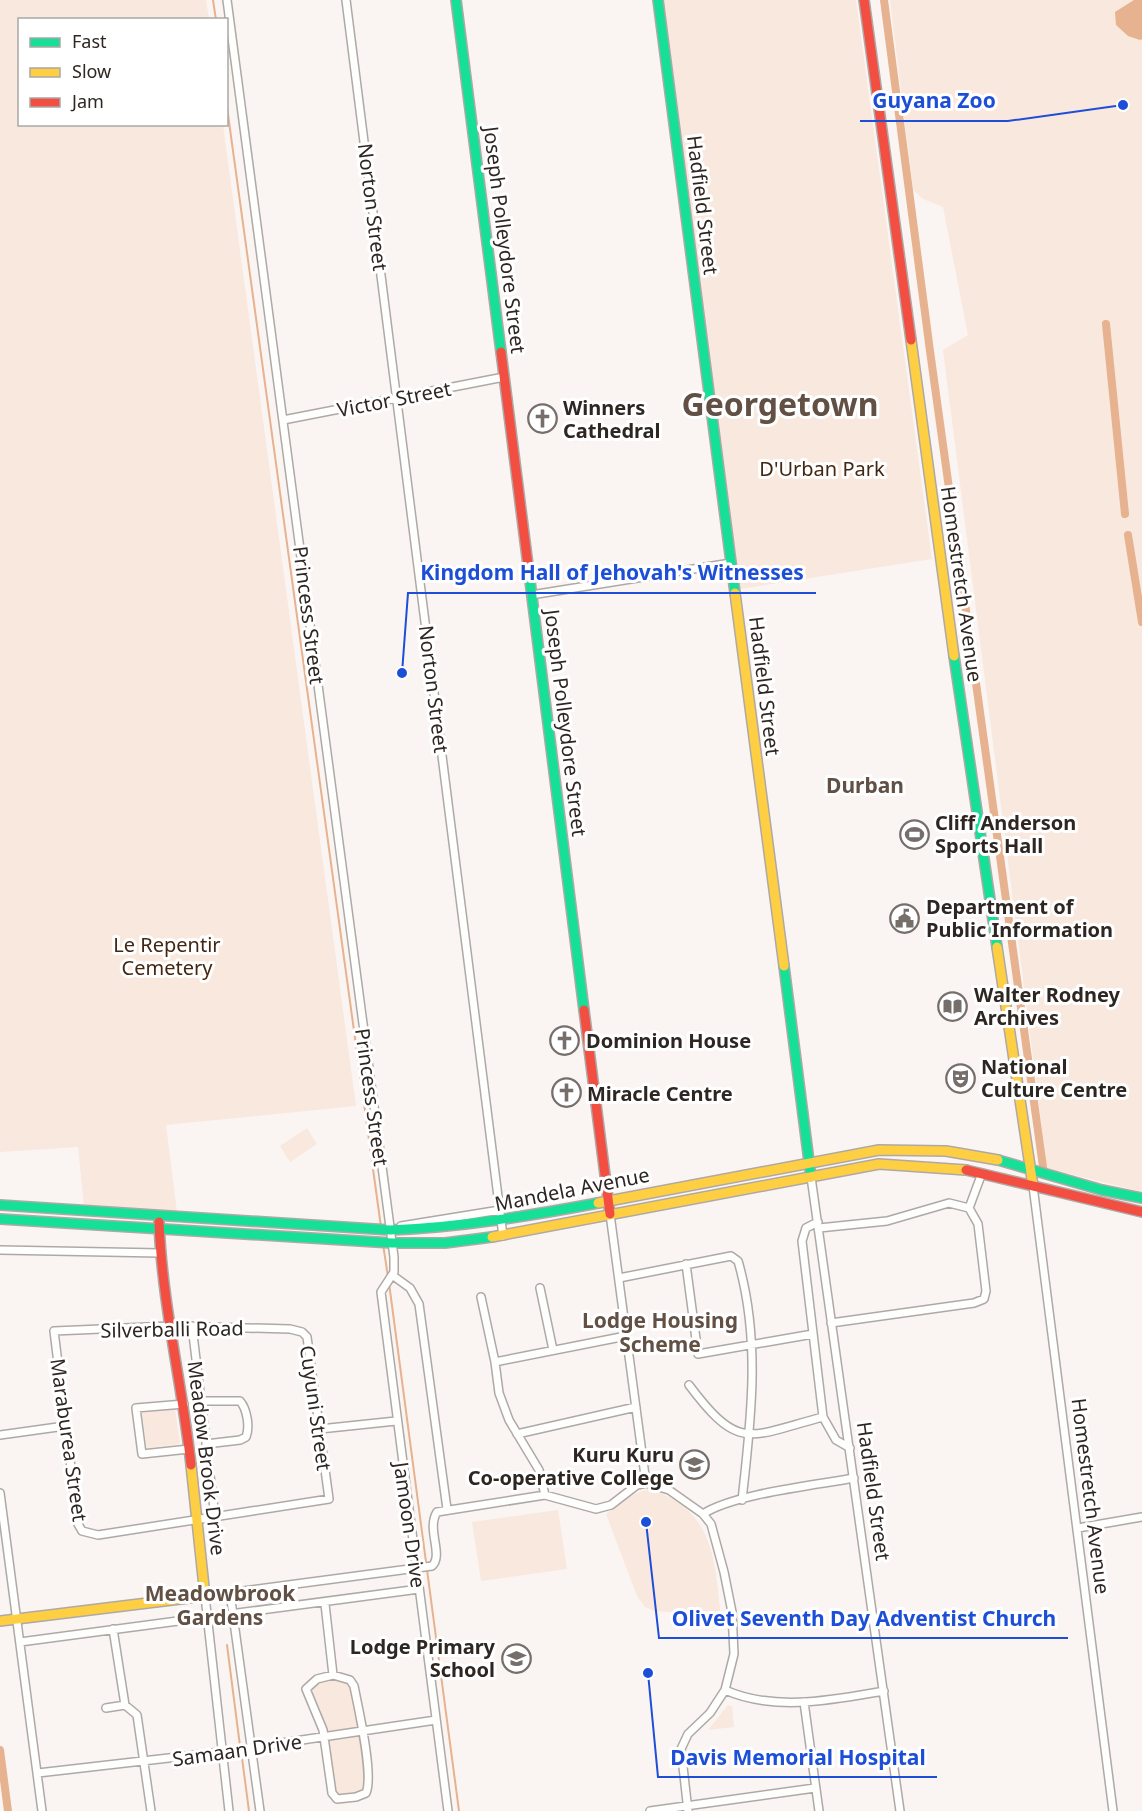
<svg xmlns="http://www.w3.org/2000/svg" width="1142" height="1811" font-family="'Noto Sans',sans-serif">
	<style>
		.green { fill: #f9e8dd }
		.water { fill: #e7b28f }
		.lines { fill: none; stroke-linecap: round; stroke-linejoin: round }
		.stream { stroke: #e7b28f; stroke-width: 2 }
		.canal { stroke: #e7b28f; stroke-width: 8 }
		.street-casing { stroke: #afa9a6; stroke-width: 10 }
		.fast-casing { stroke: #afa9a6; stroke-width: 12 }
		.slow-casing { stroke: #afa9a6; stroke-width: 12 }
		.jam-casing { stroke: #afa9a6; stroke-width: 12 }
		.street { stroke: #fefefd; stroke-width: 7 }
		.fast { stroke: #16e098; stroke-width: 9 }
		.slow { stroke: #ffcf43; stroke-width: 9 }
		.jam { stroke: #f24e42; stroke-width: 9 }
		.labels { text-anchor: middle; dominant-baseline: central; stroke-width: 6; stroke-linejoin: round; paint-order: stroke }
		.street-label { font-size: 20px; fill: #2e2621; stroke: #fff }
		.poi-label { font-size: 20px; font-weight: bold; fill: #2e2621; stroke: #fff; text-anchor: start }
		.park-label { font-size: 20px; fill: #442611; stroke: #fff }
		.neighbourhood-label { font-size: 21px; font-weight: bold; fill: #625044; stroke: #fff }
		.town-label { font-size: 32px; font-weight: bold; fill: #625044; stroke: #fff }
		.leader { fill: none; stroke: #1d4ed8; stroke-width: 2 }
		.callout-dot { fill: #1d4ed8; stroke: #fff; stroke-width: 2 }
		.callout-label { font-size: 21px; text-anchor: middle; font-weight: bold; fill: #1d4ed8; stroke: #fff; stroke-width: 6; stroke-linejoin: round; paint-order: stroke }
	</style>
	<rect width="100%" height="100%" fill="#faf5f2"/>
	<path class="green" d="M0,0H206L209,19L20,20V124L223,125L356,1106L166,1125L177,1212L84,1206L78,1147L0,1152Z
		M663,0H856L932,559L740,589Z
		M890,0H1142V1192L1047,1168L943,350L968,335L943,207L923,199L913,190Z
		M307,1128L317,1144L290,1162L280,1146Z
		M175,1409L180,1444L147,1448L142,1413Z
		M649,1489C714,1510 714,1557 721,1616L654,1611L645,1607L637,1596L606,1514L634,1494Z
		M558,1510L567,1569L481,1581L472,1522Z
		M331,1677L350,1683L360,1731L326,1735L310,1690L313,1684Z
		M728,1705L732,1706L734,1727L708,1730Z
		M361,1736L366,1788C359,1797 346,1798 335,1796L326,1740Z"/>
	<path class="water" d="M1134,0H1142V39L1140,40L1128,36L1116,25L1115,12Z"/>
	<g class="lines">
		<path class="stream" d="M213,0L216,20
			M226,100L381,1227
			M383,1244L388,1277
			M389,1283L459,1811
			M227,1645L240,1746
			M242,1758L249,1811"/>
		<path class="canal" d="M884,0L930,351L1043,1167
			M1106,324L1125,514
			M1128,535L1142,622
			M0,1750L8,1811"/>
		<defs>
			<path id="street" d="M227,0L394,1257V1272L381,1292L448,1811
				M346,0L503,1236
				M283,420L504,377
				M531,595L731,563
				M811,1177L900,1811
				M1033,1186L1113,1811
				M969,1208L982,1173
				M610,1214L646,1483
				M818,1222L806,1228L802,1241L823,1417L836,1440L850,1448
				M401,1226L500,1210
				M819,1228L887,1221L949,1203L969,1208L978,1224L986,1291L984,1299L974,1303L831,1323
				M0,1250L160,1253
				M686,1264L698,1354L813,1334
				M392,1275L410,1288L419,1304L447,1509
				M619,1278L731,1256L738,1261C761,1340 751,1420 742,1500
				M540,1288L553,1350
				M481,1297L495,1362L499,1393L509,1420L539,1470L545,1495
				M171,1326L290,1329L302,1332L307,1337L329,1499L98,1535L82,1531L78,1524L54,1331Z
				M192,1326L215,1517
				M495,1362L626,1336
				M689,1385C740,1453 749,1436 823,1417
				M201,1401H240C247,1409 250,1427 246,1437L240,1440L206,1444
				M184,1404L136,1408L142,1454L189,1449
				M320,1429L396,1421
				M517,1434L636,1407
				M0,1435L65,1426
				M0,1493L42,1811
				M703,1514C733,1494 816,1485 854,1478
				M1078,1528L1142,1517
				M230,1593L260,1811
				M325,1604L333,1675
				M113,1629L125,1705
				M20,1642L419,1589
				M333,1675L350,1680L354,1686C358,1707 374,1775 366,1793L356,1797L337,1799L332,1793L323,1730L306,1689L317,1679Z
				M725,1690C775,1712 832,1700 884,1691
				M804,1702L819,1811
				M106,1708L125,1705L137,1715L151,1811
				M38,1773L221,1752L436,1720
				M229,1811L205,1596L432,1566C444,1555 426,1529 437,1512L545,1495L596,1509L611,1505L637,1485L646,1483L669,1490L703,1514L711,1524L724,1572L732,1612L734,1654L725,1690L710,1713L688,1734L681,1749L688,1811
				M650,1811L815,1788"/>
			<path id="fast" d="M456,0L501,352
				M658,0L735,593
				M529,573L584,1010
				M954,656L997,947
				M784,966L811,1177
				M998,1160L1102,1190L1142,1198
				M0,1205L390,1230C461,1227 529,1216 598,1203
				M0,1219L392,1243H445L492,1237"/>
			<path id="slow" d="M911,340L954,656
				M735,593L784,966
				M997,947L1033,1186
				M598,1203L879,1150L946,1151L998,1160
				M492,1237L879,1164L966,1170
				M0,1621L205,1596L191,1465"/>
			<path id="jam" d="M864,0L911,340
				M501,352L529,573
				M584,1010L610,1214
				M966,1170L1142,1212
				M159,1222C162,1303 182,1384 191,1465"/>
		</defs>
		<use href="#street" class="street-casing"/>
		<use href="#fast" class="fast-casing"/>
		<use href="#slow" class="slow-casing"/>
		<use href="#jam" class="jam-casing"/>
		<use href="#street" class="street"/>
		<use href="#fast" class="fast"/>
		<use href="#slow" class="slow"/>
		<use href="#jam" class="jam"/>
	</g>
	<defs>
		<symbol id="church-ring" viewBox="-11 -11 22 22"><circle r="9.5" fill="#fff" stroke="#756e6a" stroke-width="1.5"/><path d="M-1.2-6h2.4v3.5h3.3v2.4h-3.3V6h-2.4V-.1h-3.3v-2.4h3.3Z" fill="#756e6a"/></symbol>
		<symbol id="stadium-ring" viewBox="-11 -11 22 22"><circle r="9.5" fill="#fff" stroke="#756e6a" stroke-width="1.5"/><path d="M0-5a6.5 5 0 1 0 0 10a6.5 5 0 1 0 0-10ZM-3.5-1.8h7v3.6h-7Z" fill="#756e6a"/></symbol>
		<symbol id="civic-ring" viewBox="-11 -11 22 22"><circle r="9.5" fill="#fff" stroke="#756e6a" stroke-width="1.5"/><path d="M-.6-6.5H3V-4.5H.6V-3L4-1V1h2V6H-6V1h2V-1L-.6-3ZM-1.2 2.5V6h2.4V2.5Z" fill="#756e6a"/></symbol>
		<symbol id="library-ring" viewBox="-11 -11 22 22"><circle r="9.5" fill="#fff" stroke="#756e6a" stroke-width="1.5"/><path d="M-6-4Q-3-5.5-.7-3.5V5Q-3 3-6 4ZM6-4Q3-5.5 .7-3.5V5Q3 3 6 4Z" fill="#756e6a"/></symbol>
		<symbol id="theatre-ring" viewBox="-11 -11 22 22"><circle r="9.5" fill="#fff" stroke="#756e6a" stroke-width="1.5"/><path d="M-5-5.5Q0-4 5-5.5V0Q5 5 0 6Q-5 5-5 0ZM-3.3-2.5H-1v1.5H-3.3ZM1-2.5H3.3v1.5H1ZM-2.8 1Q0 5.5 2.8 1Z" fill="#756e6a"/></symbol>
		<symbol id="school-ring" viewBox="-11 -11 22 22"><circle r="9.5" fill="#fff" stroke="#756e6a" stroke-width="1.5"/><path d="M0-5L7-2L0 1L-7-2ZM-4 1L0 2.5L4 1V4Q0 6-4 4Z" fill="#756e6a"/></symbol>
	</defs>
	<g fill-rule="evenodd">
		<use href="#church-ring" x="526" y="402" width="33" height="33"/>
		<use href="#stadium-ring" x="898" y="818" width="33" height="33"/>
		<use href="#civic-ring" x="888" y="902" width="33" height="33"/>
		<use href="#library-ring" x="936" y="990" width="33" height="33"/>
		<use href="#church-ring" x="548" y="1024" width="33" height="33"/>
		<use href="#theatre-ring" x="944" y="1062" width="33" height="33"/>
		<use href="#church-ring" x="550" y="1076" width="33" height="33"/>
		<use href="#school-ring" x="678" y="1448" width="33" height="33"/>
		<use href="#school-ring" x="500" y="1642" width="33" height="33"/>
	</g>
	<g class="labels">
		<g class="street-label">
			<text transform="translate(703 205) rotate(83)">Hadfield Street</text>
			<text transform="translate(373 207) rotate(83)">Norton Street</text>
			<text transform="translate(505 240) rotate(83)">Joseph Polleydore Street</text>
			<text transform="translate(394 399) rotate(-11)">Victor Street</text>
			<text transform="translate(962 584) rotate(82)">Homestretch Avenue</text>
			<text transform="translate(309 615) rotate(83)">Princess Street</text>
			<text transform="translate(765 686) rotate(83)">Hadfield Street</text>
			<text transform="translate(434 689) rotate(83)">Norton Street</text>
			<text transform="translate(566 723) rotate(83)">Joseph Polleydore Street</text>
			<text transform="translate(372 1097) rotate(82)">Princess Street</text>
			<text transform="translate(572 1189) rotate(-11)">Mandela Avenue</text>
			<text transform="translate(172 1329) rotate(-1)">Silverballi Road</text>
			<text transform="translate(316 1408) rotate(82)">Cuyuni Street</text>
			<text transform="translate(69 1440) rotate(82)">Maraburea Street</text>
			<text transform="translate(207 1458) rotate(83)">Meadow Brook Drive</text>
			<text transform="translate(874 1491) rotate(82)">Hadfield Street</text>
			<text transform="translate(1091 1496) rotate(83)">Homestretch Avenue</text>
			<text transform="translate(410 1525) rotate(82)">Jamoon Drive</text>
			<text transform="translate(237 1750) rotate(-8)">Samaan Drive</text>
		</g>
		<g class="poi-label">
			<text x="563" y="407">Winners<tspan x="563" dy="23">Cathedral</tspan></text>
			<text x="935" y="822">Cliff Anderson<tspan x="935" dy="23">Sports Hall</tspan></text>
			<text x="926" y="906">Department of<tspan x="926" dy="23">Public Information</tspan></text>
			<text x="974" y="994">Walter Rodney<tspan x="974" dy="23">Archives</tspan></text>
			<text x="586" y="1040">Dominion House</text>
			<text x="981" y="1066">National<tspan x="981" dy="23">Culture Centre</tspan></text>
			<text x="587" y="1093">Miracle Centre</text>
			<text x="674" y="1454" text-anchor="end">Kuru Kuru<tspan x="674" dy="23">Co-operative College</tspan></text>
			<text x="495" y="1646" text-anchor="end">Lodge Primary<tspan x="495" dy="23">School</tspan></text>
		</g>
		<g class="park-label">
			<text x="822" y="468">D'Urban Park</text>
			<text x="167" y="944">Le Repentir<tspan x="167" dy="23">Cemetery</tspan></text>
		</g>
		<g class="neighbourhood-label">
			<text x="865" y="785">Durban</text>
			<text x="660" y="1320">Lodge Housing<tspan x="660" dy="24">Scheme</tspan></text>
			<text x="220" y="1593">Meadowbrook<tspan x="220" dy="24">Gardens</tspan></text>
		</g>
		<g class="town-label">
			<text x="780" y="403">Georgetown</text>
		</g>
	</g>
	<path class="leader" d="M1123 105L1008 121H860M402 673L408 593H816M646 1522L659 1638H1068M648 1673L658 1777H937"/>
	<g class="callout-dot">
		<circle cx="1123" cy="105" r="6"/>
		<circle cx="402" cy="673" r="6"/>
		<circle cx="646" cy="1522" r="6"/>
		<circle cx="648" cy="1673" r="6"/>
	</g>
	<g class="callout-label">
		<text x="934" y="108">Guyana Zoo</text>
		<text x="612" y="580">Kingdom Hall of Jehovah's Witnesses</text>
		<text x="864" y="1626">Olivet Seventh Day Adventist Church</text>
		<text x="798" y="1765">Davis Memorial Hospital</text>
	</g>
	<rect x="18" y="18" width="210" height="108" fill="#ffffff" stroke="#aba8a6" stroke-width="1.5"/>
	<rect x="30" y="38" width="30" height="9" fill="#16e098" stroke="#aba8a6" stroke-width="1.5"/>
	<text x="72" y="48" font-size="18" fill="#2e2621">Fast</text>
	<rect x="30" y="68" width="30" height="9" fill="#ffcf43" stroke="#aba8a6" stroke-width="1.5"/>
	<text x="72" y="78" font-size="18" fill="#2e2621">Slow</text>
	<rect x="30" y="98" width="30" height="9" fill="#f24e42" stroke="#aba8a6" stroke-width="1.5"/>
	<text x="72" y="108" font-size="18" fill="#2e2621">Jam</text>
</svg>
